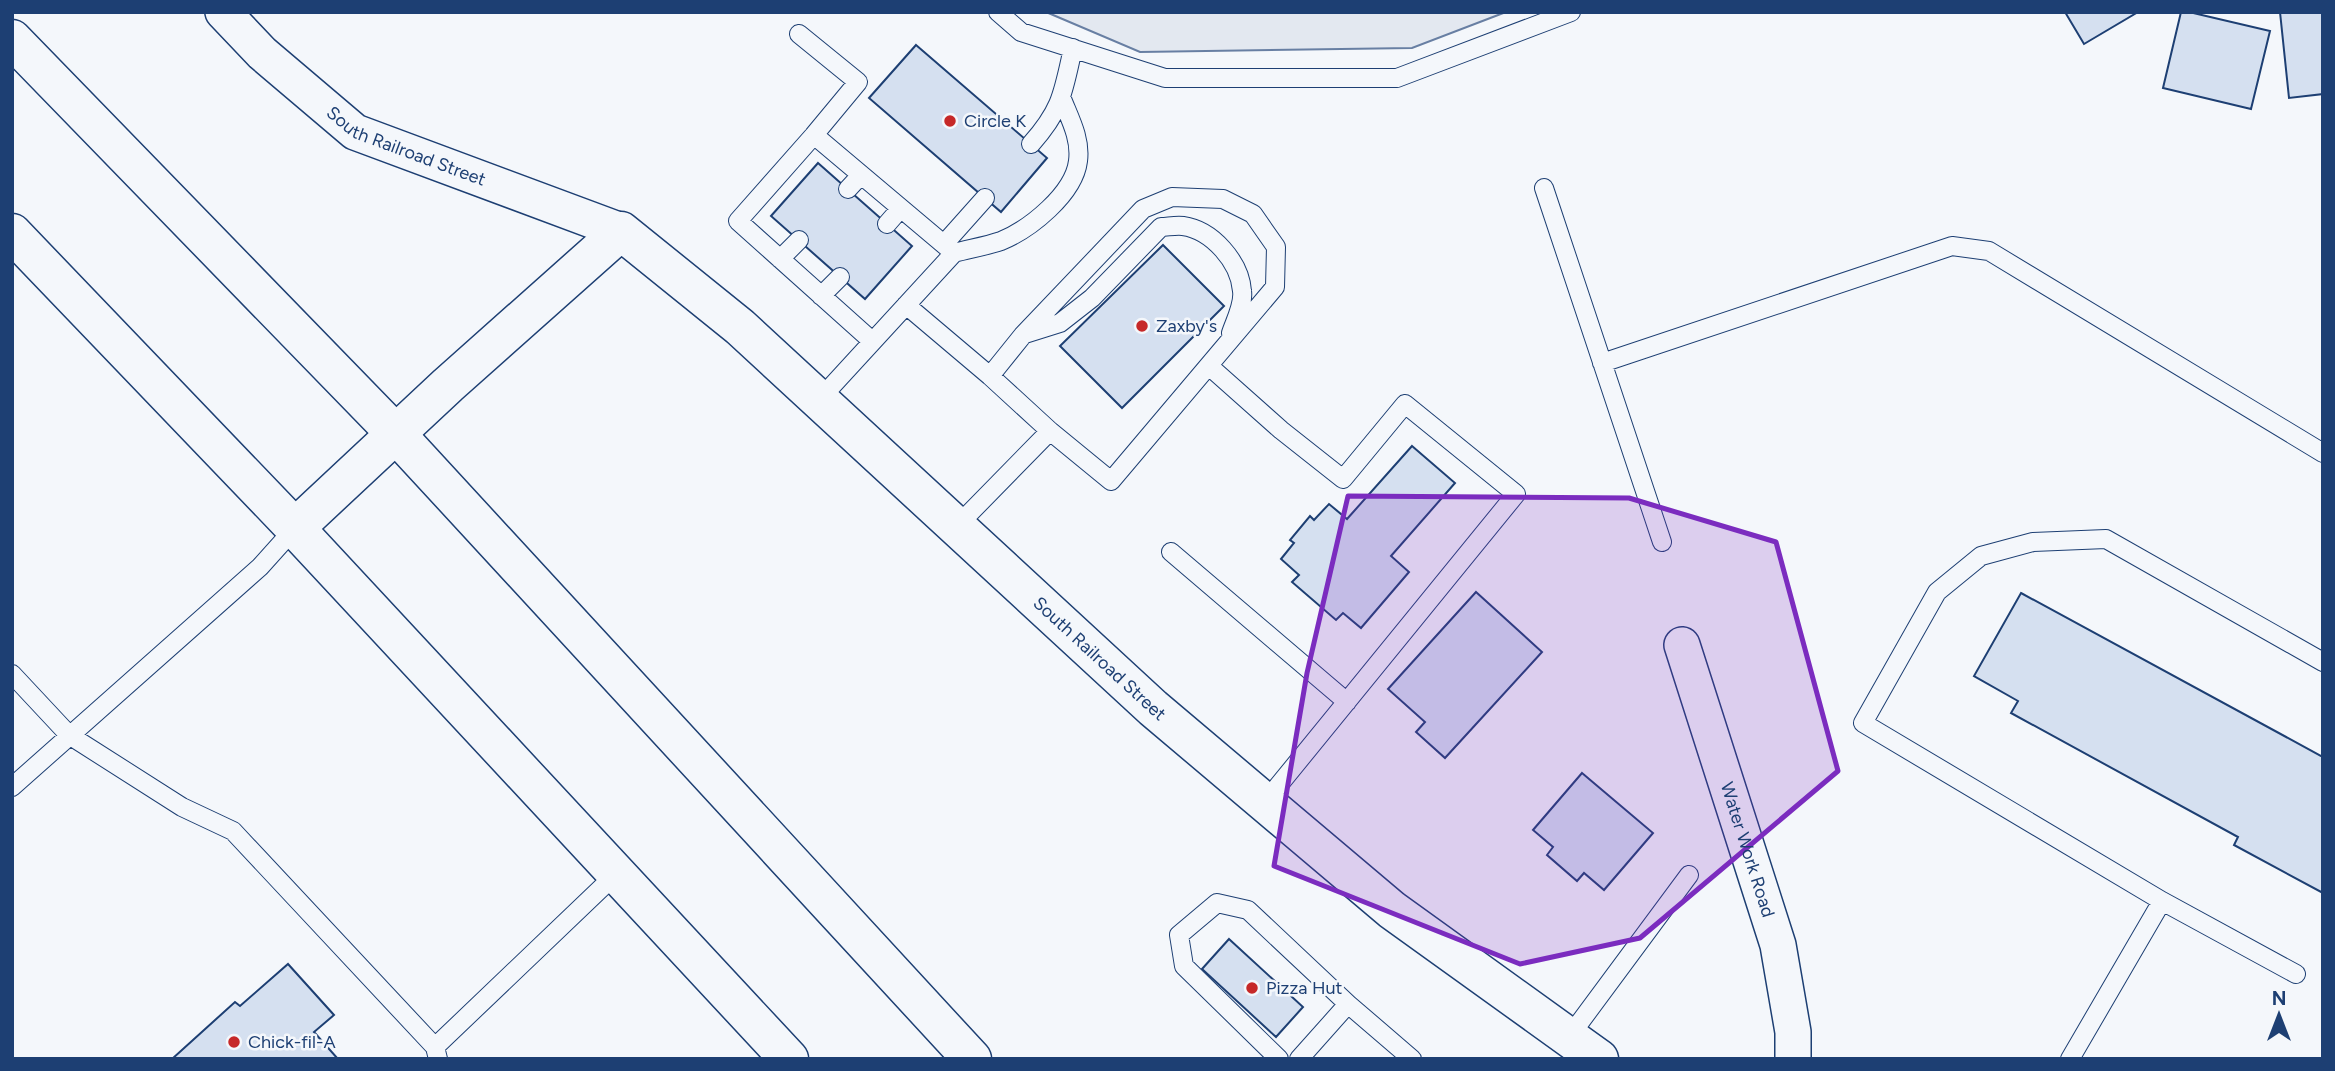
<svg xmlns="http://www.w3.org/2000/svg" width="2335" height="1071" font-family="Figtree,sans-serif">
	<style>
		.parking { fill: #e3e8f0; stroke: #687fa3; stroke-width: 2 }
		.building { fill: #d5e0f0; stroke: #1d3f73; stroke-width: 2 }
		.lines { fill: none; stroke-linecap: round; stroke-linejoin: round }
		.lane-casing { stroke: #1d3f73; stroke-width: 20 }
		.street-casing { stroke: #1d3f73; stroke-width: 38 }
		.secondary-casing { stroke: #1d3f73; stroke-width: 41 }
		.highway-casing { stroke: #1d3f73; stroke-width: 41 }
		.lane { stroke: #f4f7fb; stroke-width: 18 }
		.street { stroke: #f4f7fb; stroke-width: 35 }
		.secondary { stroke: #f4f7fb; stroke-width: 38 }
		.highway { stroke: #f4f7fb; stroke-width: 38 }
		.marked { fill: #7b2cbf; fill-opacity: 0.2; stroke: #7b2cbf; stroke-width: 5; stroke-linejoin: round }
		.poi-dot { fill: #c62828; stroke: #f4f7fb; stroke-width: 2.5 }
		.labels { text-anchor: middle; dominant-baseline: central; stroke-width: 5; stroke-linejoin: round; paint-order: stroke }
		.poi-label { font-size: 18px; fill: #1d3f73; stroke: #f4f7fb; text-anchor: start }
		.street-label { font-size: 18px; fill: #1d3f73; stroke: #f4f7fb }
	</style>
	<rect width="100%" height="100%" fill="#f4f7fb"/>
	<path class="parking" d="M1046,12H1506L1412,48L1140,52Z"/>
	<path class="building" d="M2065,12H2138L2084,44Z
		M2181,12H2189L2270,31L2251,109L2163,88Z
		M2280,12H2323V94L2289,98Z
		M916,45L1047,158L1001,212L869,98Z
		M818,163L912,246L865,299L771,216Z
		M1163,245L1224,306L1122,408L1060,346Z
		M1412,446L1455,483L1391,556L1409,572L1361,628L1343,613L1336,620L1292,582L1299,575L1281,559L1294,543L1290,540L1310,516L1314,520L1329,504L1347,519Z
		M1476,592L1542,652L1445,758L1416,732L1425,722L1388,689Z
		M2021,593L2323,757V893L2234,845L2238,837L2011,713L2018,701L1974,676Z
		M1582,773L1653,833L1604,890L1584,873L1577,881L1547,855L1553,847L1533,830Z
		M1229,939L1303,1007L1276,1037L1202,969Z
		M288,964L334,1015L314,1032L338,1059H172L235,1002L240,1006Z"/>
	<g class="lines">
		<defs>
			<path id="lane" d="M998,12L1021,32L1165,78H1397L1571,12
				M799,34L858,82L814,135
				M1031,144C1062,109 1063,93 1073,48
				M1544,188L1662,542
				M848,189L861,175
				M887,224L900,209
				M944,244L985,198
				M954,253C969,249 986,246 1001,241C1030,229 1074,194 1078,161C1081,139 1070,119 1062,99
				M780,259L799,240
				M821,296L840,277
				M906,305L990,376L1050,431
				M1025,334L1060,323L1092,298L1161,227C1167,227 1176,225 1183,226C1212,230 1240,262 1242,291C1244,304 1235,321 1231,333
				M1602,363L1952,246L1989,251L2323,453
				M1209,366L1281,430L1343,479L1405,404L1516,494L1265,802
				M819,400L954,253L814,135L738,221L872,341
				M956,527L1050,431L1111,481L1275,287L1276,247L1253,214L1223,199L1172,197L1143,209L1023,335L990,376
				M1171,552L1347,702
				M12,674L69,735L182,807L233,831L435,1047L438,1059
				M12,787L260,567L295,528
				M2162,901L1863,723L1937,592L1981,556L2033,542L2106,539L2323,662
				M1569,1037L1689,875
				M435,1047L616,874
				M1279,1059L1184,966L1179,935L1217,903L1248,910L1348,1004
				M1299,1059L1348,1004L1412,1059
				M2070,1059L2162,901L2296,974"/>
			<g id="street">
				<path id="s1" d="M223,12L262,53L355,132L621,231"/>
				<path id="s2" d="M1682,645L1778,945L1793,1032V1059"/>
			</g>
			<g id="secondary">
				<path id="s3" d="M295,528L448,385L621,231L740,327L1153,708L1392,910L1599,1059"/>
			</g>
			<path id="highway" d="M12,39L396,434L972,1059
				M12,233L295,528L789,1059"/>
		</defs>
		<use href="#lane" class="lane-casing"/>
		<use href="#street" class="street-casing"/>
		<use href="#secondary" class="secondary-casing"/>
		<use href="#highway" class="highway-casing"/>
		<use href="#lane" class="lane"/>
		<use href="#street" class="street"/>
		<use href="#secondary" class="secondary"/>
		<use href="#highway" class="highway"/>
	</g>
	<path class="marked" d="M1348,496L1629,498L1776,542L1838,771L1640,938L1520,964L1274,866L1307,673Z"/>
	<g class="poi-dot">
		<circle cx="950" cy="121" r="7"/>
		<circle cx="1142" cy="326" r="7"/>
		<circle cx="1252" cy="988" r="7"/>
		<circle cx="234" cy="1042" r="7"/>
	</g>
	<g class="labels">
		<g class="poi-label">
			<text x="964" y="121">Circle K</text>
			<text x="1156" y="326">Zaxby's</text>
			<text x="1266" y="988">Pizza Hut</text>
			<text x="248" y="1042">Chick-fil-A</text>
		</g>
		<g class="street-label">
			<text stroke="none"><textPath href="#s1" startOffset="231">South Railroad Street</textPath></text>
			<text stroke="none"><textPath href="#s3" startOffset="1083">South Railroad Street</textPath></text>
			<text stroke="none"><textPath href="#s2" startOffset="215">Water Work Road</textPath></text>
		</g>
	</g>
	<rect width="2335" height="1071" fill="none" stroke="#1d3f73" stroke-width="28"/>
	<g transform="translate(2279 1015)" stroke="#f4f7fb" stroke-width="5" paint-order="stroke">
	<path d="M0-5L12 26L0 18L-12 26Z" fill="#1d3f73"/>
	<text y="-10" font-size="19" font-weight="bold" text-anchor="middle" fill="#1d3f73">N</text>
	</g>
</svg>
